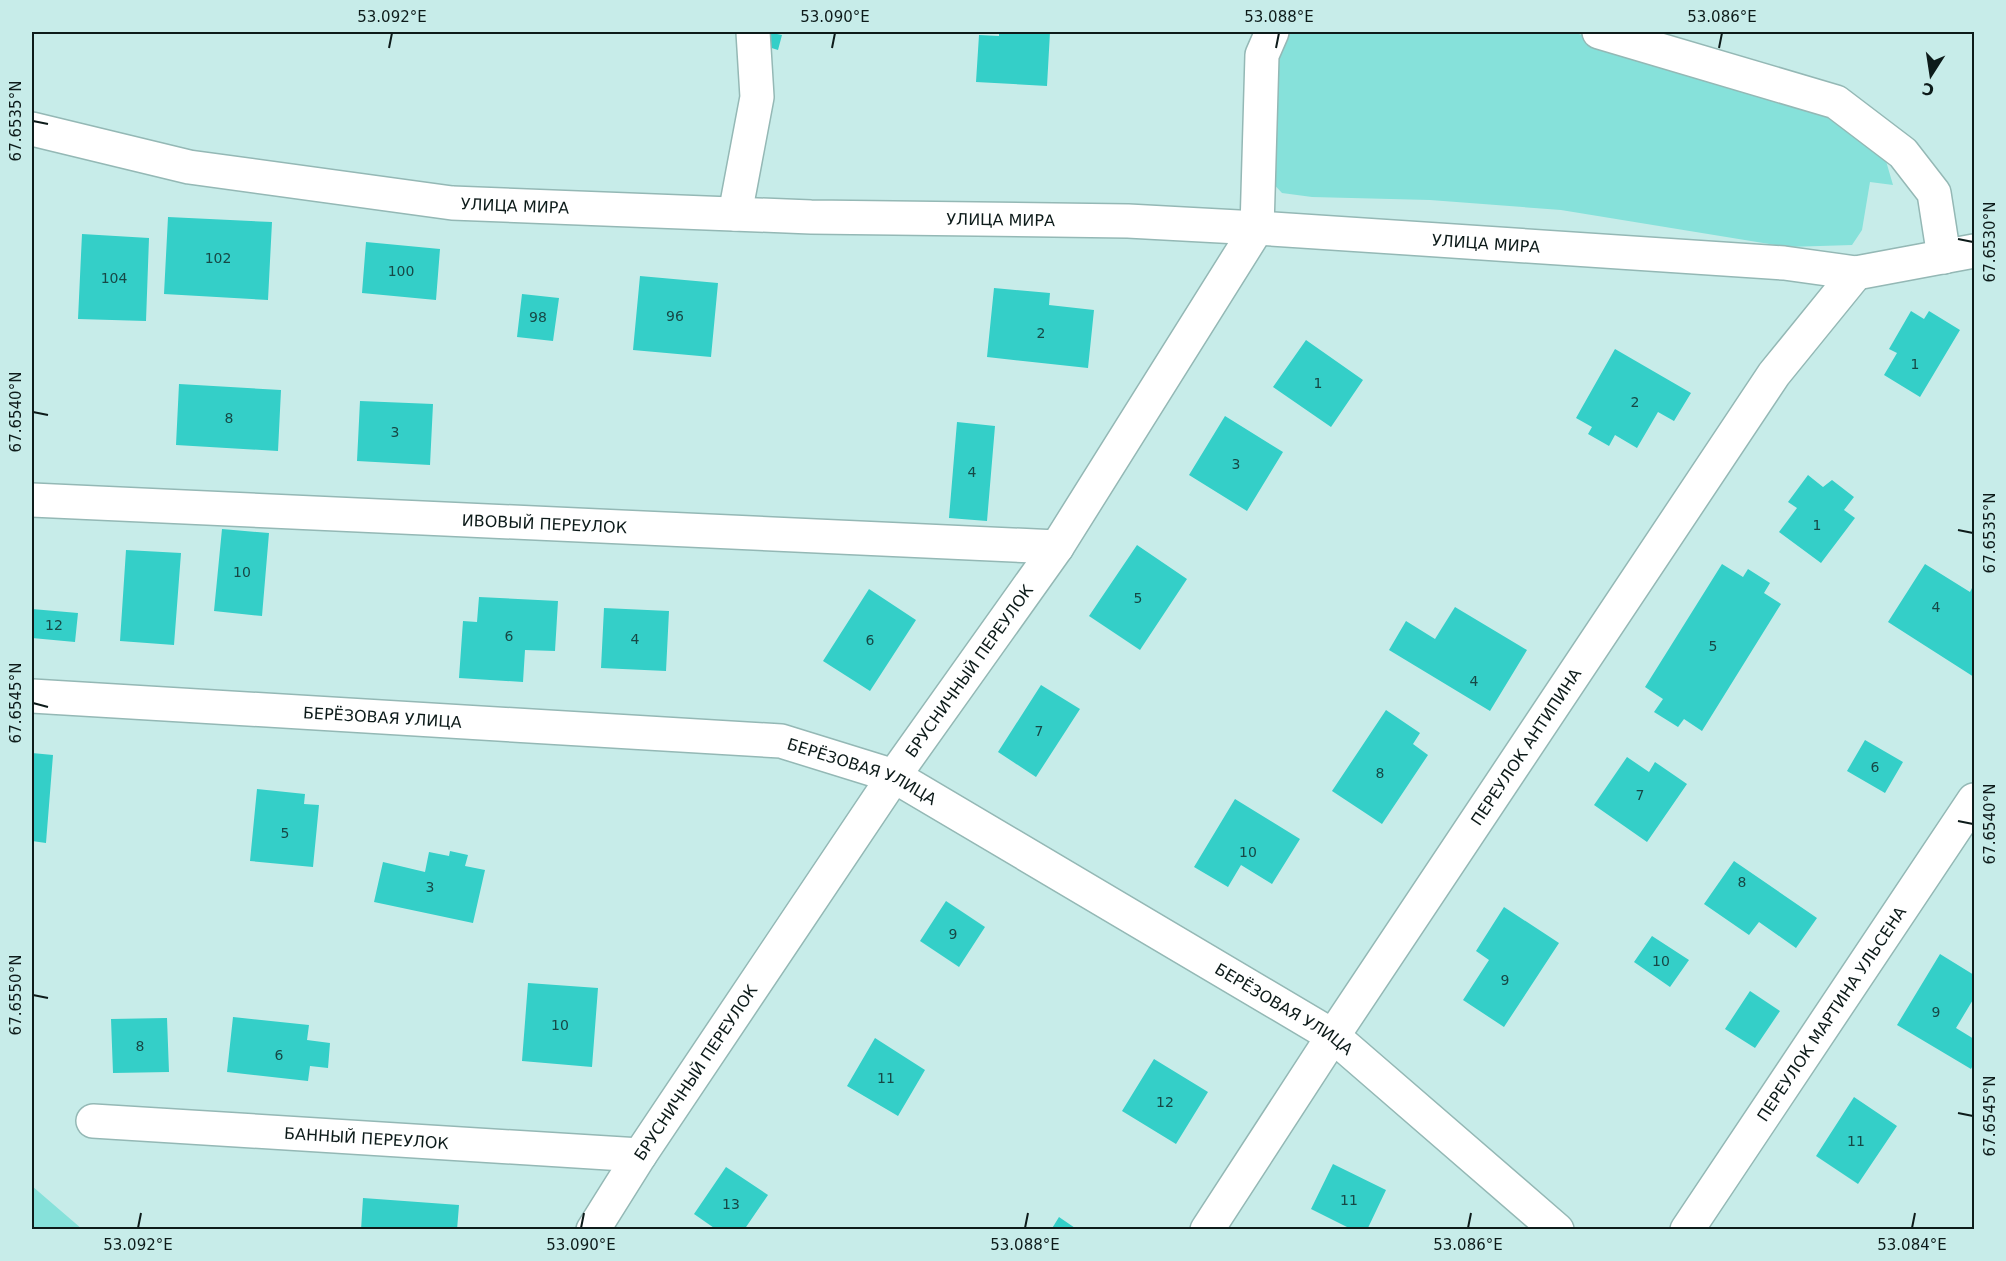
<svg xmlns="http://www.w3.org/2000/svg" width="2006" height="1261" font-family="'DejaVu Sans',sans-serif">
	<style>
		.green { fill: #86e1da }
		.building { fill: #34cfc8 }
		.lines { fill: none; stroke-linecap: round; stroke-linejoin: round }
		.minor-casing { stroke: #94b8b5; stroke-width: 36 }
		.minor { stroke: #fff; stroke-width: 33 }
		.ticks { fill: none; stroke: #0d1b1a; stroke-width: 2 }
		.labels { text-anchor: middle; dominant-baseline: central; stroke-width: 4.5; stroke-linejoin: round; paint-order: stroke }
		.number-label { font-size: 14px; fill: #174846 }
		.street-label { font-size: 16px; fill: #0d1b1a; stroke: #c7ece9 }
		.neatline { fill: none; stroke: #0d1b1a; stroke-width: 2 }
		.ticks-label { font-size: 15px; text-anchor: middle; fill: #0d1b1a }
	</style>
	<rect width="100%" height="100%" fill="#c7ece9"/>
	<path class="green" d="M1283,32H1572L1813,103L1871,144L1886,161L1893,185L1870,182L1862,230L1852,245L1788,247L1561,210L1430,200L1312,197L1282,193L1268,178L1273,55Z
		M32,1186L82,1229H32Z"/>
	<path class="building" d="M767,32L782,35L778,50L762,45Z
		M999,32H1050L1047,86L976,82L979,35L999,36Z
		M168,217L272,222L268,300L164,294Z
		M82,234L149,238L146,321L78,319Z
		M366,242L440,249L436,300L362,293Z
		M640,276L718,283L711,357L633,350Z
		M994,288L1050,293L1049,305L1094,310L1088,368L987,357Z
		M522,294L559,298L553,341L517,337Z
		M1911,311L1924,319L1929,311L1960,330L1920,397L1884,375L1897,353L1889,349Z
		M1306,340L1363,380L1331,427L1273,387Z
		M1615,349L1691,393L1674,421L1658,412L1637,448L1615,435L1609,446L1588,434L1592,427L1576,418Z
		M179,384L281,390L278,451L176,445Z
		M360,401L433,404L430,465L357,461Z
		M1225,416L1283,452L1247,511L1189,475Z
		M957,422L995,426L987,521L949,518Z
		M1808,475L1823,487L1832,480L1854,497L1844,510L1855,518L1821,563L1779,532L1797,508L1788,502Z
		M222,529L269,533L262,616L214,611Z
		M1137,545L1187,579L1140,650L1089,616Z
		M126,550L181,553L174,645L120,641Z
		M1722,564L1743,577L1748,569L1770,583L1764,593L1781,604L1702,731L1684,719L1678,727L1654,712L1663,699L1645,687Z
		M1925,564L1970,592L1974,584V677L1888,622Z
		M869,589L916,620L870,691L823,661Z
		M479,597L558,601L555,651L525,650L523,682L459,678L463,621L477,622Z
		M1455,607L1527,650L1490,711L1389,650L1406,621L1435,639Z
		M604,608L669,611L666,671L601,668Z
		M32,609L78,613L75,642L32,638Z
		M1041,685L1080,709L1036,777L998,752Z
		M1386,710L1420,733L1413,744L1428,755L1382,824L1332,791Z
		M1865,740L1903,762L1885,793L1847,771Z
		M32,753L53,755L46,843L32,841Z
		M1627,757L1649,772L1655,762L1687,784L1647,842L1594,805Z
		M257,789L305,794L304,804L319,805L313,867L250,861Z
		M1235,799L1300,839L1272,884L1241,865L1228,887L1194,867Z
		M450,851L468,855L465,866L485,870L473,923L374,902L383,862L425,872L429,852L449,856Z
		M1734,861L1817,918L1796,948L1759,922L1749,935L1704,904Z
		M946,901L985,927L959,967L920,941Z
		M1504,907L1559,943L1504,1027L1463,1000L1489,960L1476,951Z
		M1652,936L1689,960L1670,987L1634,962Z
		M1940,954L1974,975V998L1956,1028L1974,1039V1063L1971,1069L1897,1025Z
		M528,983L598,988L592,1067L522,1061Z
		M1750,991L1780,1011L1755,1048L1725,1029Z
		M233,1017L309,1025L307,1040L330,1043L328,1068L310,1066L308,1081L227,1072Z
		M167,1018L169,1072L113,1073L111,1019Z
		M875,1038L925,1070L898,1116L847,1086Z
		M1154,1059L1208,1092L1176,1144L1122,1111Z
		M1854,1097L1897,1126L1858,1184L1816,1156Z
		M1333,1164L1386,1190L1367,1230H1353L1311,1209Z
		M726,1167L768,1195L744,1230H717L694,1214Z
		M363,1198L459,1205L457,1230H361Z
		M1059,1217L1078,1230H1051Z"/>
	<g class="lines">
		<defs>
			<g id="minor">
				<path d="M1599,32L1836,102L1903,153L1934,193L1944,257"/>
				<path id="s1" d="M32,129L189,167L452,203L811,217L1128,221L1257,228L1784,263L1856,273L1974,251"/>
				<path d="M735,214L757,97L753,32"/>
				<path d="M1257,228L1262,55L1272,32"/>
				<path id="s2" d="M32,500L1057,547"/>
				<path id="s3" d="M32,696L781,741L894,776L1333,1036L1557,1230"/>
				<path id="s4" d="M93,1121L640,1155"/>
				<path id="s5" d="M593,1230L640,1155L894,776L1057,547L1257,228"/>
				<path id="s6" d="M1207,1230L1333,1036L1774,374L1856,273"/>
				<path id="s7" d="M1687,1230L1974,800"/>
			</g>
		</defs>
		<use href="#minor" class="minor-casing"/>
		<use href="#minor" class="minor"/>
	</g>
	<path class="ticks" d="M389,48L392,33M832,48L835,33M1276,48L1279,33M1719,48L1722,33M33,121L48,124M1958,239L1973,242M33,412L48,415M1958,530L1973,533M33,703L48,707M1958,821L1973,824M33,995L48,998M1958,1113L1973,1116M138,1228L141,1213M581,1228L584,1213M1025,1228L1028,1213M1468,1228L1471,1213M1912,1228L1915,1213"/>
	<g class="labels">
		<g class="number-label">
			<text x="218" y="258">102</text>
			<text x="401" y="271">100</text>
			<text x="114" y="278">104</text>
			<text x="675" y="316">96</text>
			<text x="538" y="317">98</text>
			<text x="1041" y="333">2</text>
			<text x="1915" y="364">1</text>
			<text x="1318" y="383">1</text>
			<text x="1635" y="402">2</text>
			<text x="229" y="418">8</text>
			<text x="395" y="432">3</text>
			<text x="1236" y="464">3</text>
			<text x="972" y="472">4</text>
			<text x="1817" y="525">1</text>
			<text x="242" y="572">10</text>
			<text x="1138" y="598">5</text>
			<text x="1936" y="607">4</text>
			<text x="54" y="625">12</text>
			<text x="509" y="636">6</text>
			<text x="635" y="639">4</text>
			<text x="870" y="640">6</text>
			<text x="1713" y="646">5</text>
			<text x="1474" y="681">4</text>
			<text x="1039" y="731">7</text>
			<text x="1875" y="767">6</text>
			<text x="1380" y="773">8</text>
			<text x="1640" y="795">7</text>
			<text x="285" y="833">5</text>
			<text x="1248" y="852">10</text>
			<text x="1742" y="882">8</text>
			<text x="430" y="887">3</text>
			<text x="953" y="934">9</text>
			<text x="1661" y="961">10</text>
			<text x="1505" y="980">9</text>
			<text x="1936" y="1012">9</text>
			<text x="560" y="1025">10</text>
			<text x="140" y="1046">8</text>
			<text x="279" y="1055">6</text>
			<text x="886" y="1078">11</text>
			<text x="1165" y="1102">12</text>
			<text x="1856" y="1141">11</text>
			<text x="1349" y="1200">11</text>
			<text x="731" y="1204">13</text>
		</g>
		<g class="street-label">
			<text stroke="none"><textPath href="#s1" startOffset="490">УЛИЦА МИРА</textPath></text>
			<text stroke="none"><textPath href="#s1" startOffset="976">УЛИЦА МИРА</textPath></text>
			<text stroke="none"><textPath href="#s1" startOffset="1462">УЛИЦА МИРА</textPath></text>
			<text stroke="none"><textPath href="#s2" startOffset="513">ИВОВЫЙ ПЕРЕУЛОК</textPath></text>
			<text stroke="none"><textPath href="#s5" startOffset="674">БРУСНИЧНЫЙ ПЕРЕУЛОК</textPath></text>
			<text stroke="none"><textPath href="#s3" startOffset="351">БЕРЁЗОВАЯ УЛИЦА</textPath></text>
			<text stroke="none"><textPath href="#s6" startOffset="579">ПЕРЕУЛОК АНТИПИНА</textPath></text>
			<text stroke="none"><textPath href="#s3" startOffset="837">БЕРЁЗОВАЯ УЛИЦА</textPath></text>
			<text stroke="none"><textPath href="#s3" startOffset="1323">БЕРЁЗОВАЯ УЛИЦА</textPath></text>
			<text stroke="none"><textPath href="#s7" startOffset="260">ПЕРЕУЛОК МАРТИНА УЛЬСЕНА</textPath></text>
			<text stroke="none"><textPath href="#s5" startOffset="188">БРУСНИЧНЫЙ ПЕРЕУЛОК</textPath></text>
			<text stroke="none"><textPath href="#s4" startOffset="274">БАННЫЙ ПЕРЕУЛОК</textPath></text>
		</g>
	</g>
	<rect width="2006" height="1261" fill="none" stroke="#c7ece9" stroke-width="66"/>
	<g transform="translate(1931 75) rotate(192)" stroke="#c7ece9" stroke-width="4.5" paint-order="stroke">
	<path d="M0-4.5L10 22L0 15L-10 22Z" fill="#0d1b1a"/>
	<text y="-9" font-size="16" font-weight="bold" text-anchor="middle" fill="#0d1b1a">С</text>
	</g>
	<rect x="33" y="33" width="1940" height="1195" class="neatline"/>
	<g class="ticks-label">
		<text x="392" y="22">53.092°E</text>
		<text x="835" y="22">53.090°E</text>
		<text x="1279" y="22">53.088°E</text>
		<text x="1722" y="22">53.086°E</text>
		<text transform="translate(16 121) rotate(-90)" y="5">67.6535°N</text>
		<text transform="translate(1990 242) rotate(-90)" y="5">67.6530°N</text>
		<text transform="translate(16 412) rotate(-90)" y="5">67.6540°N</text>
		<text transform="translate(1990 533) rotate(-90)" y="5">67.6535°N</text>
		<text transform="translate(16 703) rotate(-90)" y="5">67.6545°N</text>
		<text transform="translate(1990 824) rotate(-90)" y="5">67.6540°N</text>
		<text transform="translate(16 995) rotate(-90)" y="5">67.6550°N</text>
		<text transform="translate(1990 1116) rotate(-90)" y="5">67.6545°N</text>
		<text x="138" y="1250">53.092°E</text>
		<text x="581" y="1250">53.090°E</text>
		<text x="1025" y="1250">53.088°E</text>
		<text x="1468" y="1250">53.086°E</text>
		<text x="1912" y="1250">53.084°E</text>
	</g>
</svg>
